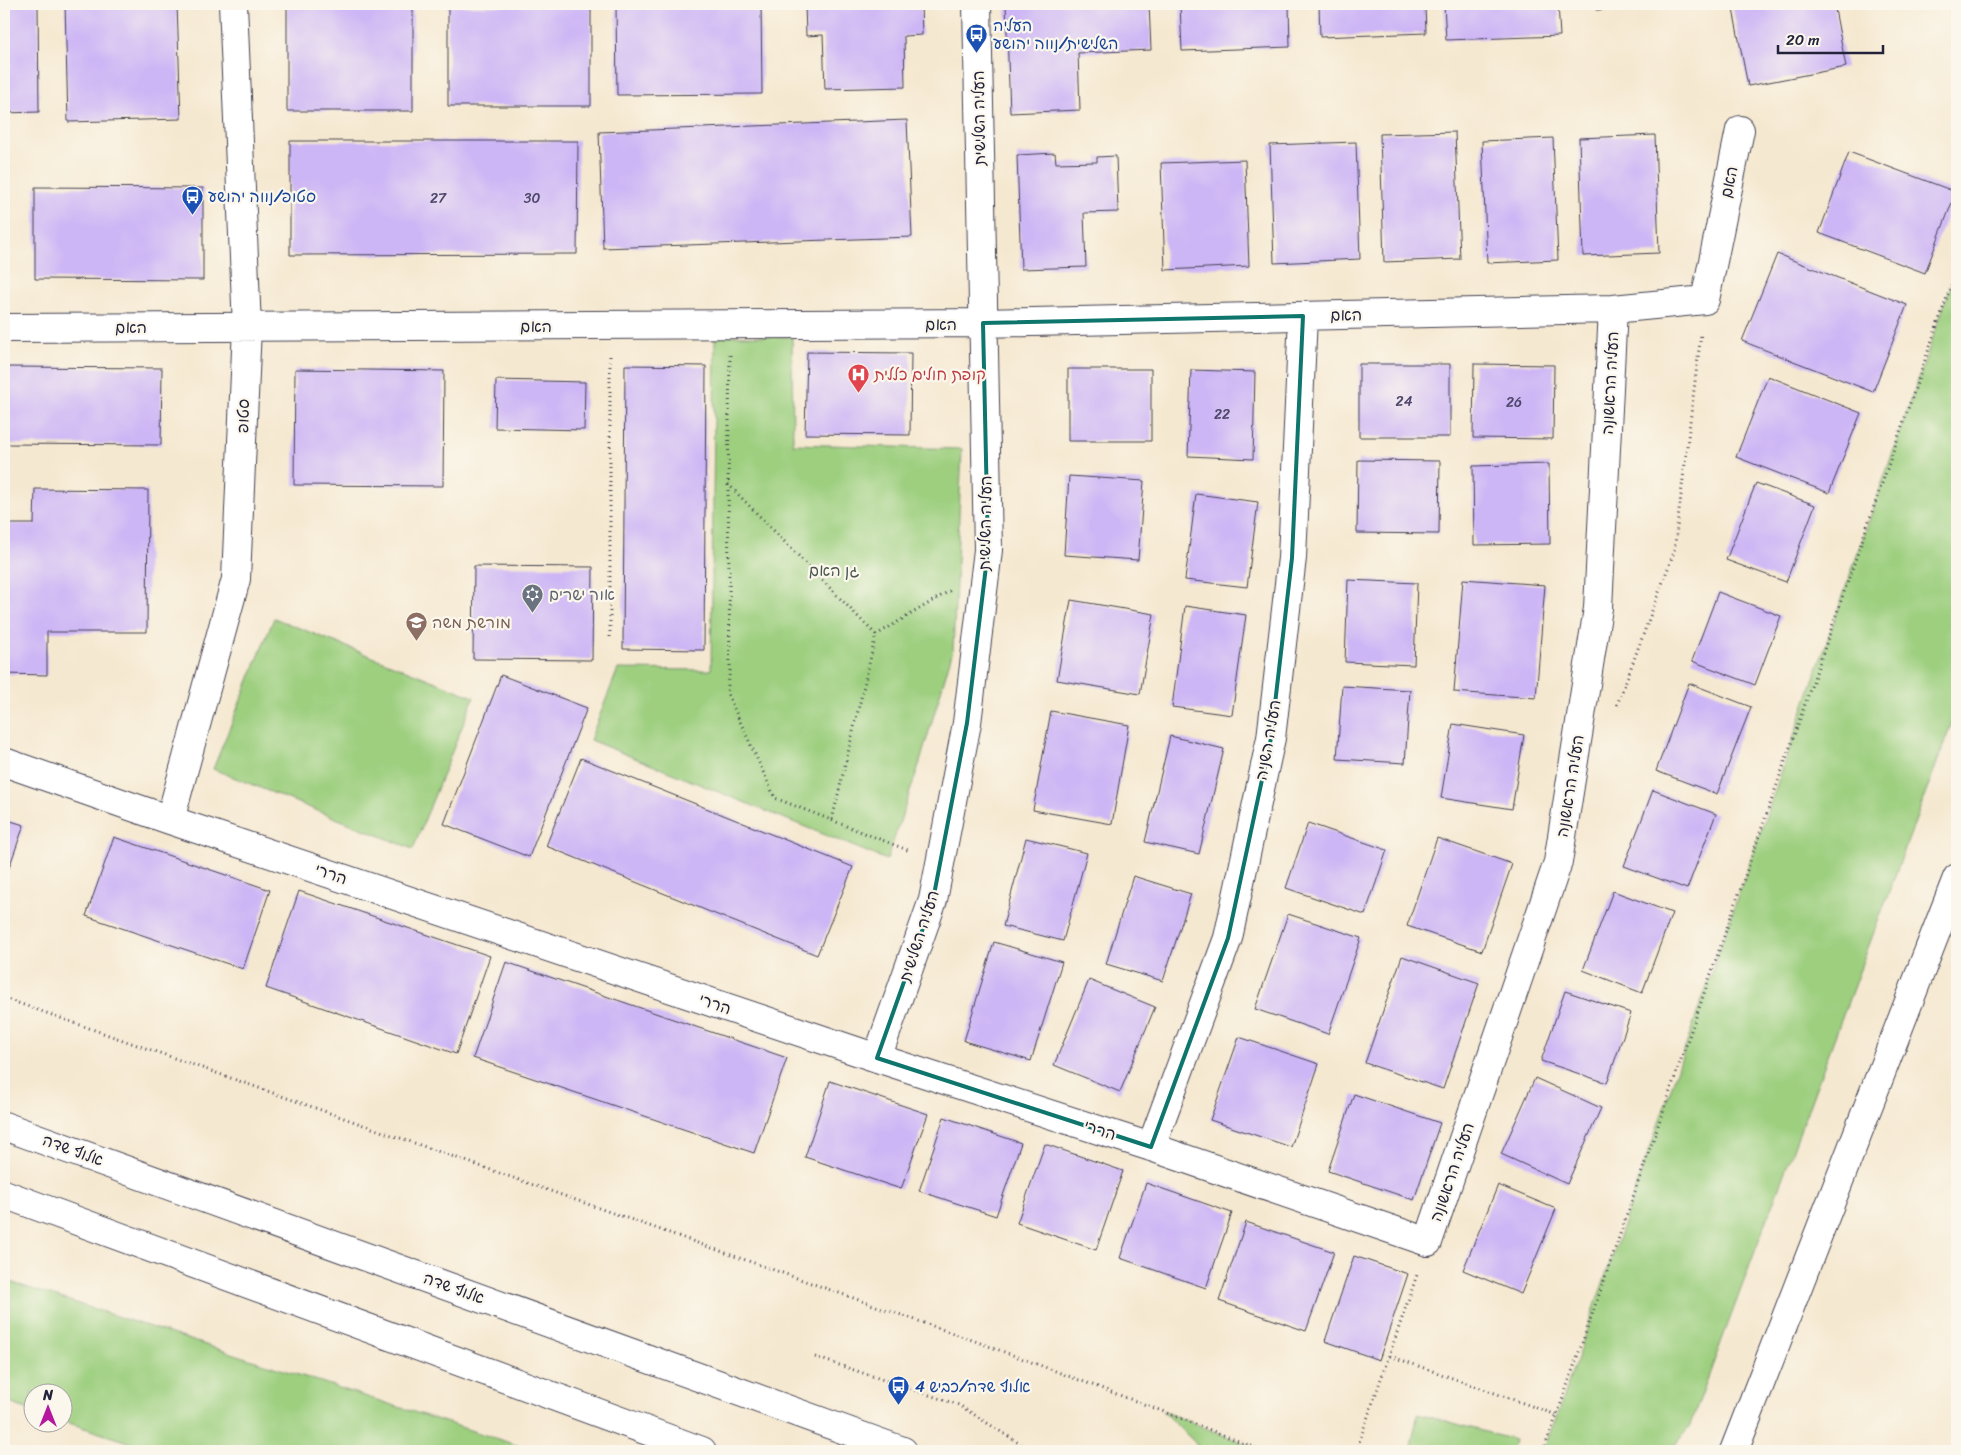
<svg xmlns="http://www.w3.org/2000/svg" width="1961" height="1455" font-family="Sriracha,'Playpen Sans Hebrew',sans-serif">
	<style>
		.green { fill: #9dcf7f; stroke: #60785d }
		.building { fill: #cdb6f5 }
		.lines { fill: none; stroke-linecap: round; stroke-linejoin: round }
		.minor-casing { stroke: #424051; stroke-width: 30 }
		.secondary-casing { stroke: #424051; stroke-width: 30 }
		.path { stroke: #424051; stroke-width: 3; stroke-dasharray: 1 4; stroke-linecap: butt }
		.minor { stroke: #fff; stroke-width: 28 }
		.secondary { stroke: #fff; stroke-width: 28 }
		.marked { fill: none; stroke: #0f766e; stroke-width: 4; stroke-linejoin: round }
		.labels { text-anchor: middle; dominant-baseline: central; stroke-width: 4.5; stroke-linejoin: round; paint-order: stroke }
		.number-label { font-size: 14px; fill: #4d476a }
		.transit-label { font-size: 16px; fill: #164399; stroke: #fbf7ec; text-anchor: start }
		.street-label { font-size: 16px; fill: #22223b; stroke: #fbf7ec }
		.health-label { font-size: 16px; fill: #be3a42; stroke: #fbf7ec; text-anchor: start }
		.park-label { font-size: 16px; fill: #47564f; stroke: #fbf7ec }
		.worship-label { font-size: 16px; fill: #5b616d; stroke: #fbf7ec; text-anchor: start }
		.education-label { font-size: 16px; fill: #785e54; stroke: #fbf7ec; text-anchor: start }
	</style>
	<rect width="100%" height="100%" fill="#fbf7ec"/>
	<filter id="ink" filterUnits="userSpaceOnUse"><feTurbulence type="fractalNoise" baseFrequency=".02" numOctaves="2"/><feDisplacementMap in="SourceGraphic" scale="10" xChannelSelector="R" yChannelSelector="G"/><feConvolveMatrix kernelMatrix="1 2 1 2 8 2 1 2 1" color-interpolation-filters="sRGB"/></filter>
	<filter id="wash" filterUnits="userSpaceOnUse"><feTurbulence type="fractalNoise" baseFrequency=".0096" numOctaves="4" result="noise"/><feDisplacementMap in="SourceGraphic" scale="20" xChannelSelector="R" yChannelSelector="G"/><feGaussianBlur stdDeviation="1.12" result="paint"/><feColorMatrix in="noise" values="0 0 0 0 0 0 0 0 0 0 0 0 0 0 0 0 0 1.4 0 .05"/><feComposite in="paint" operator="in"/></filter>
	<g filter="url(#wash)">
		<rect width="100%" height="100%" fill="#f5e8d0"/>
		<path class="green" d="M1957,271V709L1690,1426L1670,1451H1543L1557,1415L1954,277Z
			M715,335L792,337L793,444L962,449L953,650L920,762L887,860L590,740L618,669L711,670Z
			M274,618L474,697L413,849L213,769Z
			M4,1280L535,1451H155L63,1421L62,1392H32V1411L4,1401Z
			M1162,1411L1264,1451H1204Z
			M1418,1413L1514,1440L1511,1451H1410Z"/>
		<g id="blocks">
			<path class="building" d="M4,4H38L39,112L4,113Z
				M65,4H177L181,119L68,122Z
				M616,4H761L762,94L617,95Z
				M805,4H921L922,35L904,36L905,87L825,89L823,35L806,36Z
				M1006,4H1149L1151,50L1078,53L1080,110L1010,113Z
				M1180,4H1289L1290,47L1182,51Z
				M1319,4H1425L1426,33L1320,37Z
				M1444,4H1558L1560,36L1446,40Z
				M1596,4H1637V8L1596,10Z
				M1732,4H1834L1846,67L1748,86Z
				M287,6H413V111H287Z
				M448,6H591V106H448Z
				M907,120L912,237L603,248L599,132Z
				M1455,132L1460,259L1384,262L1380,134Z
				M1655,135L1659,253L1583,256L1579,138Z
				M1553,138L1558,260L1487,263L1482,141Z
				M290,141H578L577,254L290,255Z
				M1356,142L1360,259L1274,263L1270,145Z
				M1849,152L1956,192L1925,273L1819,233Z
				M1055,153L1056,163L1097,162V157L1116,156L1118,212L1084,213L1086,267L1021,269L1017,155Z
				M1245,160L1249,266L1165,270L1161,163Z
				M35,187L203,188V280L35,279Z
				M1777,254L1907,305L1873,392L1742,341Z
				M807,352L911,353L910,435L805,434Z
				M1359,364H1450V437H1359Z
				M1474,364L1554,365L1553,439L1473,438Z
				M625,365L706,366L704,650L623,649Z
				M4,367L162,368L161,445L4,444Z
				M295,369L444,371L443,486L294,485Z
				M1068,369H1151V441H1068Z
				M1191,370L1255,372L1253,459L1188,456Z
				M1768,376L1861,413L1829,493L1736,457Z
				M496,380L585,382L584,430L495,428Z
				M1358,460L1440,461L1439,534L1357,533Z
				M1549,464L1550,544L1474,545L1473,466Z
				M1069,476L1144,481L1138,560L1064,555Z
				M1756,483L1815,505L1786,582L1726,560Z
				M35,489L148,490L147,632H47V675L4,674V524H34Z
				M1196,494L1258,502L1247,587L1185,580Z
				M474,566L593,567L592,660L473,659Z
				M1463,579L1545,585L1536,698L1454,692Z
				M1348,580L1417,583L1414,665L1345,662Z
				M1718,592L1781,616L1755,685L1692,661Z
				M1071,600L1154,614L1140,694L1057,680Z
				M1185,606L1246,615L1232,715L1172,707Z
				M501,675L587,708L529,857L444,824Z
				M1689,683L1751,707L1717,794L1656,771Z
				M1342,686L1410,690L1405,763L1337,759Z
				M1051,711L1129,725L1112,824L1033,810Z
				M1453,724L1524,735L1512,809L1441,798Z
				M1170,736L1224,749L1199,854L1145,842Z
				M581,758L853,867L817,955L546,846Z
				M1653,790L1716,814L1687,889L1624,866Z
				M4,819L24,825L4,882Z
				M1308,823L1387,850L1365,915L1286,888Z
				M114,837L270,890L243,969L86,916Z
				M1026,838L1087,853L1063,941L1003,926Z
				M1437,838L1512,864L1482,951L1407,926Z
				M1133,876L1191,894L1163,981L1106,964Z
				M299,891L490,956L456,1054L266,988Z
				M1613,891L1672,913L1642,993L1583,970Z
				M1288,914L1361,938L1328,1034L1255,1009Z
				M994,942L1062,962L1031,1061L964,1041Z
				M1402,956L1479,983L1443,1089L1365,1063Z
				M506,962L787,1058L754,1153L473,1058Z
				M1089,980L1155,1007L1120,1092L1054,1065Z
				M1565,991L1631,1013L1607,1083L1541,1061Z
				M1239,1037L1319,1064L1291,1147L1210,1120Z
				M1535,1078L1601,1108L1567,1184L1501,1154Z
				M830,1081L928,1114L901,1189L805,1157Z
				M1354,1094L1440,1123L1414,1200L1328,1171Z
				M944,1117L1021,1143L996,1216L919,1191Z
				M1045,1144L1123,1171L1096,1250L1017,1223Z
				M1146,1183L1232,1213L1206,1288L1120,1258Z
				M1498,1185L1556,1209L1521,1294L1463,1270Z
				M1246,1222L1334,1252L1306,1331L1219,1301Z
				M1354,1256L1408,1274L1379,1360L1325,1341Z"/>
		</g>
	</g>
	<g filter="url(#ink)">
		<use href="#blocks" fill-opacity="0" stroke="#424051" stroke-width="1"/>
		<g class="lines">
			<defs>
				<path id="minor" d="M4,328L983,323L1613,309L1705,300L1740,130
					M4,762L170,820L877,1058L1151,1147L1428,1242L1558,862L1598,608L1613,309
					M170,820L236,579L247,327L233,4
					M877,1058L933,900L967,723L988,550L977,4
					M1151,1147L1228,938L1271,738L1292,558L1303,316"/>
				<path id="secondary" d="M4,1126L903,1451
					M4,1194L702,1451
					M1734,1451L1957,878"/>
			</defs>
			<use href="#minor" class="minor-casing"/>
			<use href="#secondary" class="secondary-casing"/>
			<path class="path" d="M730,355L728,484L730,670L727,693L775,798L910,851
				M610,356V638
				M728,484L876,635L832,820
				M876,635L951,590
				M1617,705L1674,552L1701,333
				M4,998L975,1341L1162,1411L1264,1451
				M1390,1356L1557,1415
				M815,1357L959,1405L1031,1451
				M1356,1451L1418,1272
				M1543,1451L1557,1415L1954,277L1957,271"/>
			<use href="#minor" class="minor"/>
			<use href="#secondary" class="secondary"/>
		</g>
	</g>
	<path class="marked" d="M1303,316L1292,558L1271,738L1228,938L1151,1147L877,1058L933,900L967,723L988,550L983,323Z"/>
	<defs>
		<symbol id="bus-pin" viewBox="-11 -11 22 30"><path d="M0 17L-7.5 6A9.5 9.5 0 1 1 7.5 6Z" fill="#1a4fb4" stroke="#fbf7ec"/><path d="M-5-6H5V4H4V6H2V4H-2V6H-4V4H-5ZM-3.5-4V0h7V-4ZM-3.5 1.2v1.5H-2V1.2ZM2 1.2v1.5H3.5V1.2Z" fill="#fff"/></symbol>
		<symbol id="hospital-pin" viewBox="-11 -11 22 30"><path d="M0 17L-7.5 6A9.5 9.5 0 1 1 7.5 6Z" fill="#e0444e" stroke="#fbf7ec"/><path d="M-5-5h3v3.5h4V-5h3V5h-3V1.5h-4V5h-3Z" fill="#fff"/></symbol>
		<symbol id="synagogue-pin" viewBox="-11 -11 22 30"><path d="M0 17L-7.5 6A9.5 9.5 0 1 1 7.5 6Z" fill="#6b7280" stroke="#fbf7ec"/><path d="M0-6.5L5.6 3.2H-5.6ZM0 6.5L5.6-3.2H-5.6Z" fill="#fff"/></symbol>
		<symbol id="school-pin" viewBox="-11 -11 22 30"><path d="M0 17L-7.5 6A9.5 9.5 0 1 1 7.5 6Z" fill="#8d6e63" stroke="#fbf7ec"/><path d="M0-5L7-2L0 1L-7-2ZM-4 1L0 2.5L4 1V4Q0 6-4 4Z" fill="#fff"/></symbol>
	</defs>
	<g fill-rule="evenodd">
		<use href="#bus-pin" x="964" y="22" width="25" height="34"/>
		<use href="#bus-pin" x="180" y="184" width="25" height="34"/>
		<use href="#hospital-pin" x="846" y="362" width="25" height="34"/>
		<use href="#synagogue-pin" x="520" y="582" width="25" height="34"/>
		<use href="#school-pin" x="404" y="610" width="25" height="34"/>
		<use href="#bus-pin" x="886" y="1374" width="25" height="34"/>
	</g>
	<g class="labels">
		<g class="number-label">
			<text x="438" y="198">27</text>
			<text x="532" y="198">30</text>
			<text x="1404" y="401">24</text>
			<text x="1514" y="402">26</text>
			<text x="1222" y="414">22</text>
		</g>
		<g class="transit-label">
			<text x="993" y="25">העליה<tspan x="993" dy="18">השלישית/נווה יהושע</tspan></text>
			<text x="208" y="196">סטופ/נווה יהושע</text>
			<text x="915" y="1386">אלוף שדה/כביש 4</text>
		</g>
		<g class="street-label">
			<text transform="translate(979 118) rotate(-91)">העליה השלישית</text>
			<text transform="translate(1729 182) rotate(-78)">האם</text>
			<text transform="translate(1346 315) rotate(-1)">האם</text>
			<text x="941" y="324">האם</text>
			<text x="536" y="326">האם</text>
			<text x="131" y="327">האם</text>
			<text transform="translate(1610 383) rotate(-87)">העליה הראשונה</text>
			<text transform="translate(243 416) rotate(-88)">סטופ</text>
			<text transform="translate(985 523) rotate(-89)">העליה השלישית</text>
			<text transform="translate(1268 740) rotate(-80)">העליה השניה</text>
			<text transform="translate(1570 786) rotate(-81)">העליה הראשונה</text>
			<text transform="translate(331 874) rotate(19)">הררי</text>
			<text transform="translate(919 936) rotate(-72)">העליה השלישית</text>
			<text transform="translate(715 1004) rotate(19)">הררי</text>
			<text transform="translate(1100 1130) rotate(18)">הררי</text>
			<text transform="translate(73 1150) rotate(20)">אלוף שדה</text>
			<text transform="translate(1452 1172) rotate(-71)">העליה הראשונה</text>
			<text transform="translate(454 1288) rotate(20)">אלוף שדה</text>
		</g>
		<g class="health-label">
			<text x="874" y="374">קופת חולים כללית</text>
		</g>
		<g class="park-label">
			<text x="834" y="570">גן האם</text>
		</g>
		<g class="worship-label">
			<text x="549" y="594">אור ישרים</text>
		</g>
		<g class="education-label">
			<text x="432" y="622">מורשת משה</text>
		</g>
	</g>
	<rect width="1961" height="1455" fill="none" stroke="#fbf7ec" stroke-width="20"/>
	<g transform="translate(48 1408)"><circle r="24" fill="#fbf7ec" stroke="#a4a2a5"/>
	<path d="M0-4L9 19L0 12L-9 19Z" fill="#b5179e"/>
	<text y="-8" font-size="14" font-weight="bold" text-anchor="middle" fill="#22223b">N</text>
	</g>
	<path d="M1778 45v8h105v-8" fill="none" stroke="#22223b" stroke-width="2.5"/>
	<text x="1786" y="45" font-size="15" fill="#22223b" stroke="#fbf7ec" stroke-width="4" paint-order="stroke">20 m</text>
</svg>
